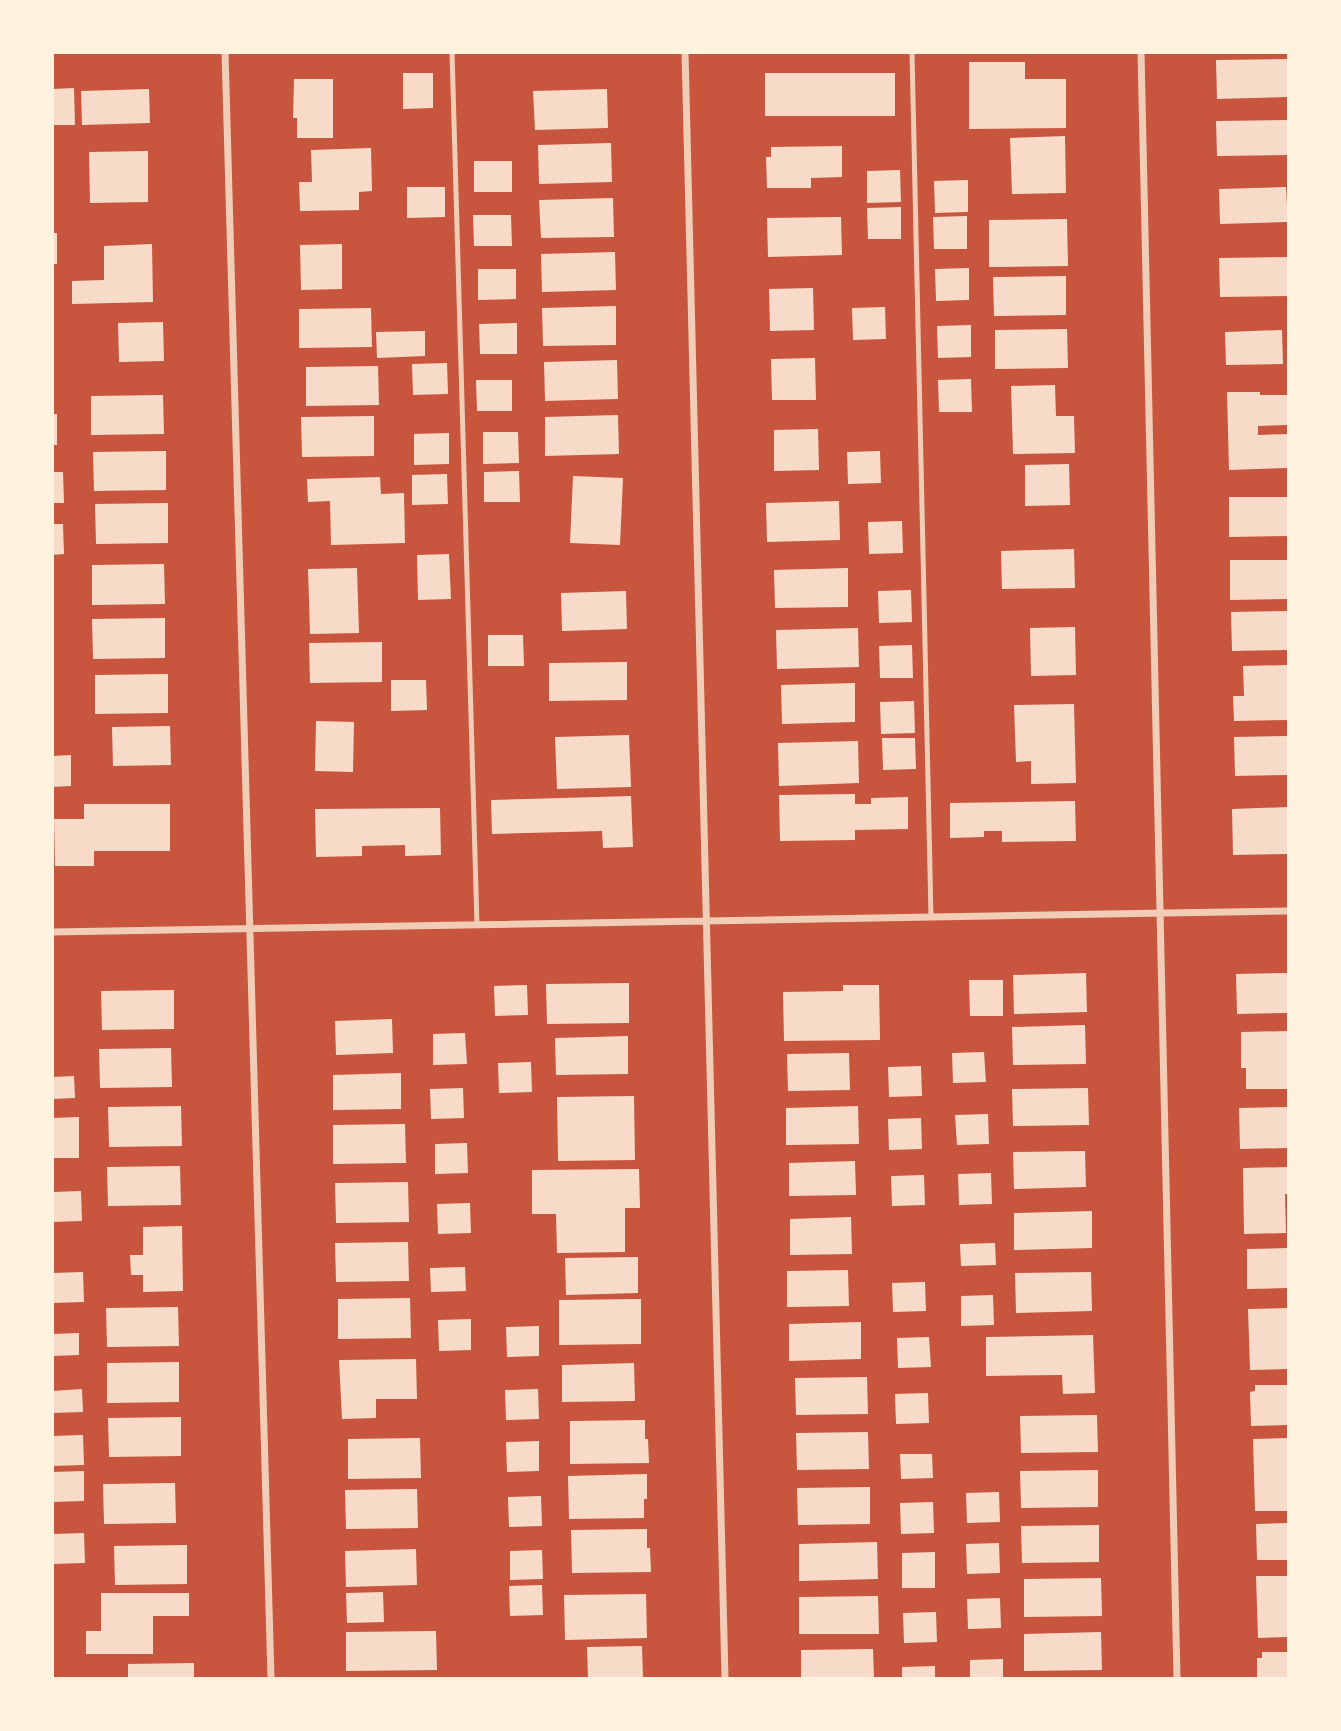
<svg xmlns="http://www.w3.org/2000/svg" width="1341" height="1731" font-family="'Sofia Sans Condensed',sans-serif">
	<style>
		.building { fill: #f7dbc8 }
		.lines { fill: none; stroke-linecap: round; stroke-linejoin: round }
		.service { stroke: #f1ccb7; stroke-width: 5 }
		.minor { stroke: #f1ccb7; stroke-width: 7 }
	</style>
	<rect width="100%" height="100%" fill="#c8553d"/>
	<path class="building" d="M1288,59V97L1217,99L1216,60Z
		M969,62H1025V79H1066V128L969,129Z
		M403,73H433V108L403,109Z
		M765,73H895V116H765Z
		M294,79H333V138H297V118H293Z
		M74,88L75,125H52V89Z
		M149,89L150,123L82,125L81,91Z
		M607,89L608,128L535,130L533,91Z
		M1288,120V155L1217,156L1216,121Z
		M1065,136L1066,193L1012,194L1010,138Z
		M611,143L612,182L539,184L538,145Z
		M842,146V177L811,178V188H767L766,157H771V147Z
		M371,148L372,191L359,192V210L300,211L299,182H312L311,150Z
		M148,151V202L90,203L89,152Z
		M474,161H512V192H474Z
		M900,170L901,202L867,203V171Z
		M968,180V212L935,213L934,181Z
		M407,187H445V217L407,218Z
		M1286,187L1288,222L1220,224L1219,189Z
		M613,198L614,237L541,238L539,200Z
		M901,207V239H868L867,208Z
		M473,215H511L512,246H474Z
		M967,216V249H934L933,217Z
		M841,217L842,255L768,257L767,218Z
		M1067,219L1068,266L989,267V220Z
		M52,233H57V264H52Z
		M152,244L153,302L72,304V281L104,280V246Z
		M342,244V289L301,290L300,245Z
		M615,252L616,290L542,292L541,254Z
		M1288,257V296L1220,297L1219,258Z
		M969,268V300L936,301L935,269Z
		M478,269H516V299L478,300Z
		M1066,276V315L994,316L993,277Z
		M813,288L814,330L770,331L769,289Z
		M616,306V345L543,346L542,308Z
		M885,307L886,339L853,340L852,308Z
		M371,308L372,347L299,348V309Z
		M163,322L164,361L119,362L118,323Z
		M517,323V354H480L479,324Z
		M971,325V357L938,358L937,326Z
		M1067,329L1068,368L995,369V330Z
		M1282,330L1283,364L1226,365L1225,332Z
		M425,331V356L377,358L376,332Z
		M815,358L816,400H772L771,359Z
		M617,360L618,399L545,401L544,362Z
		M447,363L448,394L413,395L412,364Z
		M378,366L379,405L306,406V367Z
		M971,379L972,412H939L938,380Z
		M476,380H512V411H477Z
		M1055,385L1056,416H1074L1075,453L1013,454L1011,386Z
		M1227,392H1260V395H1287L1288,425L1258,426V435L1288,434V468L1229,470Z
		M163,395L164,434L91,435V396Z
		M52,414H57V445H52Z
		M618,415L619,454L545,456V417Z
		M374,416V456L302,457L301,417Z
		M818,429L819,470L774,471V430Z
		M483,432H518L519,463L483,464Z
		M449,433V464L414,465V434Z
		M166,451V490L94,491L93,452Z
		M880,451L881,483L848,484L847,452Z
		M1069,464L1070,505L1025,506V465Z
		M519,471L520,502H484V472Z
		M52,472H63L64,503H52Z
		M447,474L448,504L412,505V475Z
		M573,476L623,478L620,545L570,543Z
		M380,477L381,494L404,493L405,543L331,545L330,501L308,502L307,479Z
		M1229,497H1288V536L1229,537Z
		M839,501L840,540L767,542L766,503Z
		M168,503V543L96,544L95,504Z
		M902,521L903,553L869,554L868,522Z
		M52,524H63L64,554L52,555Z
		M1074,549L1075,588L1002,589L1001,551Z
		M449,554L451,599L418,600L417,555Z
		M1230,560H1288V599L1230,600Z
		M164,564L165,604L92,605V565Z
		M357,568L359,633L310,634L308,569Z
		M848,568V607L775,608L774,570Z
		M911,590L912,622L879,623L878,591Z
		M626,591L627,629L562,631L561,593Z
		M1288,611V650L1232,651L1231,612Z
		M165,618V658L93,659L92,619Z
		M1075,627L1076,675L1031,676L1030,628Z
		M858,628L859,667L777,669L776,630Z
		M488,635H523L524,666H488Z
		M382,642V682L310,683L309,643Z
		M912,645L913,678H880L879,646Z
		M627,662V700L549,701V663Z
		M1288,665V720L1234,721L1233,696H1244L1243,666Z
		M168,674V713L95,714V675Z
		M391,680H426L427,710L391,711Z
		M855,683V722L782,724L781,685Z
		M914,701L915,733L881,734L880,702Z
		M1074,704L1076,783L1031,784V761L1016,762L1014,705Z
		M316,721L354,722L353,772L315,771Z
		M170,726L171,765L113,766L112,727Z
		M629,735L631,787L557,789L555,737Z
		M1288,736V775L1235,776L1234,737Z
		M882,738H915L916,769L883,770Z
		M858,741L859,783L779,786L778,743Z
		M71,755V786L52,787V756Z
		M855,794V804H871V798L908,797V829L855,830V840L780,841L779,795Z
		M631,796L633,847L603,848L602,831L492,834L491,800Z
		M1075,801L1076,841L1002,842V831H984V837L950,838V803Z
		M84,804H170V851H94V866H55L54,819H84Z
		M1288,807V854L1233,855L1232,809Z
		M440,808L441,855L405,856V845L362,846V856L316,857L315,809Z
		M1086,973L1087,1012L1014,1014L1013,975Z
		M1288,973V1013L1237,1014L1236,974Z
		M969,980H1003V1016H970Z
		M629,983V1023L547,1024L546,984Z
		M527,985L528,1015L495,1016L494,986Z
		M843,985H879L880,1040L784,1041L783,992L843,991Z
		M174,990V1029L102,1030L101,991Z
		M392,1019L393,1053L336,1055L335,1021Z
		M1085,1025L1086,1064L1013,1065L1012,1027Z
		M1288,1031V1089H1246V1068H1241V1032Z
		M465,1033L467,1064L433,1065V1034Z
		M628,1036V1074L556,1075L555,1038Z
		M171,1048L172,1087L100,1088L99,1049Z
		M984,1052L986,1082L953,1083L952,1053Z
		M849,1053L850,1090L788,1091L787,1054Z
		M531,1062L532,1092L499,1093L498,1063Z
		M921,1066L922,1096L889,1097L888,1067Z
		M401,1073V1109L333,1110V1075Z
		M74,1076L75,1098L52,1099V1077Z
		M463,1088L464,1118L431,1119L430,1089Z
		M1088,1088L1089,1125L1013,1126L1012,1089Z
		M634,1096L635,1160L558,1161L557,1097Z
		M181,1106L182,1146L109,1147L108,1107Z
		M858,1106L859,1144L786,1145V1108Z
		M1288,1107V1148L1240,1149L1239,1108Z
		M988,1114L989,1144L957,1145L955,1115Z
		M79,1117V1158H52V1118Z
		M921,1118L922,1149L889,1150L888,1119Z
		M405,1124L406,1163L333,1164V1125Z
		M467,1143L468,1173L435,1174V1144Z
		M1085,1151L1086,1187L1014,1189L1013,1152Z
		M855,1161L856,1195L789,1196V1163Z
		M180,1166L181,1205L108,1206L107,1167Z
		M1288,1167V1194H1285L1286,1233L1244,1234L1243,1168Z
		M639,1169L640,1208H625V1252L557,1253L556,1214H532V1170Z
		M991,1173L992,1204L959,1205L958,1174Z
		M924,1175L925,1205L892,1206L891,1176Z
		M408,1182L409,1222L336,1223L335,1183Z
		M81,1191L82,1221L52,1222V1192Z
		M470,1203L471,1233L438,1234L437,1204Z
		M1092,1211V1248L1014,1250V1213Z
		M851,1217L852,1254L790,1255V1219Z
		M182,1226L183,1291L143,1292V1275H131L130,1255H143V1227Z
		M408,1242L409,1281L336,1282L335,1243Z
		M995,1243L996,1265L961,1266L960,1244Z
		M1288,1248V1288L1247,1289V1249Z
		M638,1257V1293L566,1295L565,1258Z
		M465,1267L466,1291L431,1292L430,1268Z
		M848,1270L849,1306L787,1307V1271Z
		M83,1272L84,1302L52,1303V1273Z
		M1091,1272L1092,1311L1016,1313L1015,1273Z
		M925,1282L926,1311L893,1312L892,1283Z
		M993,1295L994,1325L961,1326V1296Z
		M410,1298L411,1338L338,1339V1299Z
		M641,1299V1344L559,1345V1300Z
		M178,1307L179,1346L107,1347L106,1308Z
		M1288,1308V1369L1250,1370L1248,1309Z
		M471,1319V1350L439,1351L438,1320Z
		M861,1322V1359L789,1361V1324Z
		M539,1326V1356L507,1357L506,1327Z
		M79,1333V1355L52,1356V1334Z
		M1093,1335L1095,1393L1063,1394L1062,1375L986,1376V1337Z
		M929,1337L931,1367L898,1368L897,1338Z
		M416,1359L417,1399H376V1418L342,1419L339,1360Z
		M179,1362V1402L107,1403V1363Z
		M634,1363L635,1401L562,1402V1365Z
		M867,1377L868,1414L796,1415L795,1378Z
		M1255,1385H1288V1425L1251,1426L1250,1392L1255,1391Z
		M82,1389L83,1412L52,1413V1391Z
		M538,1389L539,1419L506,1420L505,1390Z
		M928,1393L929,1423L896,1424L895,1394Z
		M1097,1415L1098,1452L1021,1453L1020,1416Z
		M181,1417V1456L109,1457L108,1418Z
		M645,1420V1439H648L649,1463L570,1464V1421Z
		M868,1432L869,1469L797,1470L796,1433Z
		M83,1435L84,1465L52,1466V1436Z
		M420,1438L421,1478L348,1479V1439Z
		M1288,1438V1511H1255L1253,1439Z
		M539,1441V1471L507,1472L506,1442Z
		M900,1454H932L933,1478L901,1479Z
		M1098,1470V1507L1021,1508L1020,1471Z
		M84,1471V1501L52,1502V1472Z
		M647,1474V1499H644V1518L569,1519L568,1476Z
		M175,1483L176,1523L104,1524L103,1484Z
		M870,1487V1524L798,1525L797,1488Z
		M417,1489L418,1528L346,1529L345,1490Z
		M999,1492L1000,1522L967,1523L966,1493Z
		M541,1496L542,1526L509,1527L508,1497Z
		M933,1502L934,1533L901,1534L900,1503Z
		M1288,1523V1560H1257L1256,1524Z
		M1099,1525V1562L1022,1563L1021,1526Z
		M647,1529V1548H650L651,1572L572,1573L571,1530Z
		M84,1533L85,1563L52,1564V1534Z
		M877,1542L878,1579L799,1581V1544Z
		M999,1543L1000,1573L967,1574L966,1544Z
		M187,1545V1584L115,1585L114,1546Z
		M416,1549L417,1585L346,1587L345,1551Z
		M542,1550L543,1579L510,1580V1551Z
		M935,1552V1588H902V1553Z
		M1256,1576H1288V1637L1258,1638Z
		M1101,1578L1102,1616L1024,1617V1579Z
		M542,1585L543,1615L510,1616L509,1586Z
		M383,1592L384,1622L347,1623L346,1593Z
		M101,1593H189V1616H153V1654H86V1631H101Z
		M646,1594L647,1638L565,1640L564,1595Z
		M878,1596L879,1634H799V1597Z
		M1000,1598L1001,1628L968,1629L967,1599Z
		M936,1612L937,1642L904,1643L903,1613Z
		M436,1631L437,1670L346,1671V1632Z
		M1101,1632L1102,1670L1024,1671V1634Z
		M642,1646L643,1678H588L587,1647Z
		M873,1649L874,1678H801V1650Z
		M1262,1652H1288V1678H1257V1658H1262Z
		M1003,1659V1678H970V1660Z
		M194,1663V1678H128V1664Z
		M935,1666V1678H902V1667Z"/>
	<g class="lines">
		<path class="service" d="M452,52L477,925
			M912,52L931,917"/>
		<path class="minor" d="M225,52L271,1678
			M685,52L725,1678
			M1141,52L1177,1678
			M52,932L1288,911"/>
	</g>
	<rect width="1341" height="1731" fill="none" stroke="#fff3e0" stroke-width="108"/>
</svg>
